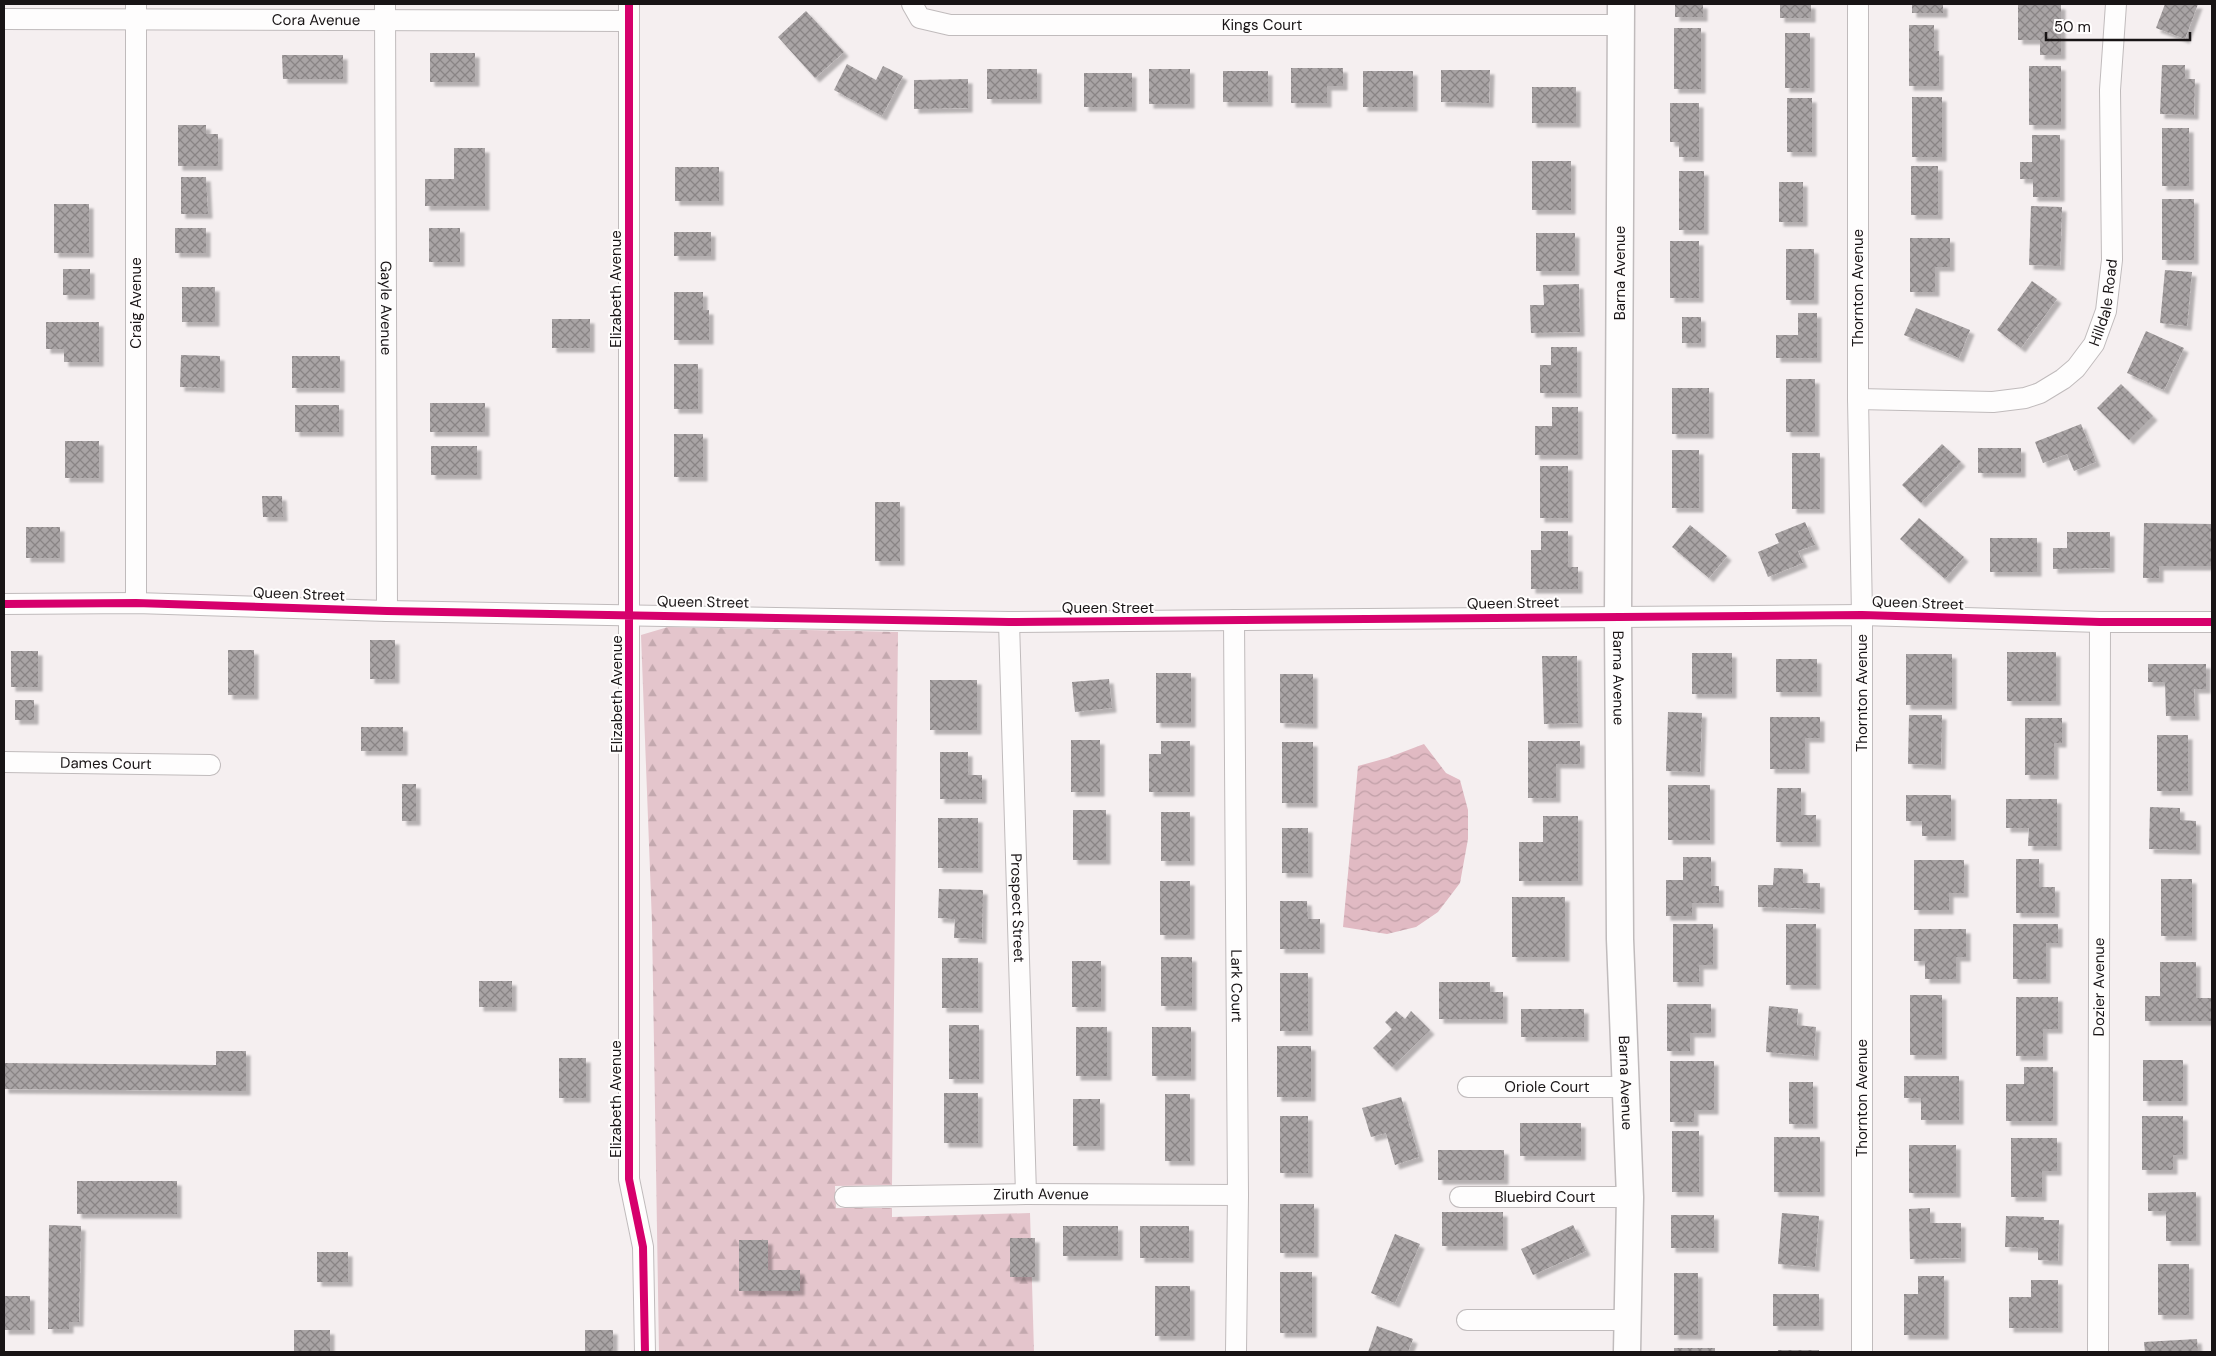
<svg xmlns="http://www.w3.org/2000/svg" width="2216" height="1356" font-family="'DM Sans',sans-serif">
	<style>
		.forest { fill: url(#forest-firs) }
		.water { fill: url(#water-waves) }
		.building { fill: url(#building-cross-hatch); filter: url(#shadow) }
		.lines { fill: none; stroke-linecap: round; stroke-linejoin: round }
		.minor-casing { stroke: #c0bbbc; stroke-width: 22 }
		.tertiary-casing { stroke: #c0bbbc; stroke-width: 29 }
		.minor { stroke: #fefdfd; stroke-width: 20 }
		.tertiary { stroke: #fefdfd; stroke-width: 26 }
		.cycleway-casing { stroke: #fffdfd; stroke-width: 11 }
		.cycleway { stroke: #d6006c; stroke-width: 8 }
		.labels { text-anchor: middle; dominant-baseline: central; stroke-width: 4; stroke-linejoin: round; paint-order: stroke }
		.street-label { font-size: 15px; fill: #181415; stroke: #fffdfd }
	</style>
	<defs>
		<pattern id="forest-firs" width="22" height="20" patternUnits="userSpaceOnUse" patternTransform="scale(1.25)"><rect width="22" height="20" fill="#e4c5cc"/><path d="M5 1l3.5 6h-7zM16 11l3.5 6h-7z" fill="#c3a8ae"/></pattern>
		<pattern id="water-waves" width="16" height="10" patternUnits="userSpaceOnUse" patternTransform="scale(1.25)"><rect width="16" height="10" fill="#e1bac3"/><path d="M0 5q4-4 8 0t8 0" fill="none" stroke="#c09fa7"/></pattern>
		<pattern id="building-cross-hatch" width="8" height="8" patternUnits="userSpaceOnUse" patternTransform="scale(1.25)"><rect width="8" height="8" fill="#a9a4a5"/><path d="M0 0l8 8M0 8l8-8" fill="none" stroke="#898485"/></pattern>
		<filter id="shadow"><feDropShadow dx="4.5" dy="4.5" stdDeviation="1" flood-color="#0004"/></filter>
	</defs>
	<rect width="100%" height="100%" fill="#f5eff0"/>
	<path class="forest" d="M668,627L898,632L892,1185L835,1186L836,1208H892V1217L1030,1213L1034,1352H659L652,923L641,635Z"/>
	<path class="water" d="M1424,744L1446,773L1460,780L1468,810V839L1460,883L1438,912L1416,927L1387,934L1343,927L1358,766L1387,758Z"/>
	<path class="building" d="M1675,4H1703V17H1675Z
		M1780,4H1811V18H1780Z
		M1912,4H1943V13H1912Z
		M2165,4H2198L2185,39L2156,28Z
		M2018,5H2061V55H2040V40H2018Z
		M806,11L844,52L815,78L778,37Z
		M1909,25H1934V51H1939V86H1909Z
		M1674,28H1701V89H1674Z
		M1785,33H1810V88H1785Z
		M430,53H475V82H430Z
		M282,55H343V79H283Z
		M847,64L876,80L883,66L903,76L882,116L834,90Z
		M2162,65H2185V79H2195L2194,115L2160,114Z
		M2029,66H2061V125H2029Z
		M1291,68H1343V86H1327V103H1291Z
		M987,69H1037V99H987Z
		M1149,69H1190V104H1149Z
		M1441,70H1490L1489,103L1441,102Z
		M1223,71H1268V102H1223Z
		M1363,71H1413V107H1363Z
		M1084,73H1132V107H1084Z
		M968,79V108L914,109V80Z
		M1532,87H1576V123H1532Z
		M1912,97H1942V157H1912Z
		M1787,98H1812V152H1787Z
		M1670,103H1699V157H1679V142H1670Z
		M178,125H206V134H218V166H178Z
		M2162,128H2189V186H2162Z
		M2032,135H2060V197H2033V179H2020V162H2032Z
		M454,148H485V206H425V179H454Z
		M1532,161H1571V210H1532Z
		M1911,166H1938V215H1911Z
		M675,167H719V201H675Z
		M1679,171H1704V230H1679Z
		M181,177H206L208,214H181Z
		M1779,182H1803V222H1779Z
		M2162,199H2194V260H2162Z
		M54,204H89V253H54Z
		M2031,206L2062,207L2060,266L2029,265Z
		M175,228H206V253H175Z
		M429,228H460V262H429Z
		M674,232H711V256H674Z
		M1536,233H1575V271H1536Z
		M1910,238H1950V267H1935V292H1910Z
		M1670,241H1699V298H1670Z
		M1786,249H1814V300H1786Z
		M63,269H90V295H63Z
		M2165,270L2192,272L2187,326L2160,323Z
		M2032,281L2057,299L2021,348L1997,330Z
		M1579,284L1580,332L1531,333L1530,305H1544L1543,285Z
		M182,287H215V322H182Z
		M674,292H703V310H709V340H674Z
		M1916,308L1970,330L1959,358L1904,335Z
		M1798,313H1817V358H1776V335H1798Z
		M1682,317H1701V343H1682Z
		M552,319H590V348H552Z
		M46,322H99V362H64V349H46Z
		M2146,331L2184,348L2164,390L2127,373Z
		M1551,347H1577V393H1540V365H1551Z
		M181,355L220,356V388L180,387Z
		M292,356H340V388H292Z
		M674,364H698V409H674Z
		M1786,379H1815V432H1786Z
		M2121,384L2153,416L2129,440L2097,408Z
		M1672,388H1709V434H1672Z
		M430,403H485V432H430Z
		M295,405H339V432H295Z
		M1552,407H1578V455H1535V426H1552Z
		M2081,424L2096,462L2074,471L2067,454L2043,463L2035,442Z
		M674,434H703V477H674Z
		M65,441H99V478H65Z
		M1942,444L1961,462L1921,503L1902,485Z
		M431,446H477V475H431Z
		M1978,448H2021V473H1978Z
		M1672,450H1699V508H1672Z
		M1792,453H1820V509H1792Z
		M1540,466H1568V518H1540Z
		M262,496H282L283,517H263Z
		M875,502H900V561H875Z
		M1919,518L1964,557L1945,579L1900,539Z
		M1805,522L1815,545L1798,551L1803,563L1768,577L1758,552L1779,543L1775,534Z
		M2144,523L2212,524V566H2159V578H2143Z
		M1690,525L1727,556L1709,578L1672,547Z
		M26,527H60V558H26Z
		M1541,531H1568V567H1578V589H1531V550H1541Z
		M2067,532H2110V568L2053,569V548H2067Z
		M1990,538H2037V572H1990Z
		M370,640H395V679H370Z
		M228,650H254V695H228Z
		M11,651H38V687H11Z
		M2007,652H2056V701H2007Z
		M1692,653H1732V694H1692Z
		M1906,654H1952V705H1906Z
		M1542,656H1577L1578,723L1544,724Z
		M1776,659H1817V692H1776Z
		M2148,664H2206V689H2194L2195,716H2166L2165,682H2148Z
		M1156,673H1191V723H1156Z
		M1280,674H1313V724L1280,723Z
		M1109,679L1112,708L1075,712L1072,682Z
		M930,680H977V730H930Z
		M15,700H34V720H15Z
		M1668,712L1702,713L1700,772L1666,771Z
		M1909,715H1942L1941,765L1908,764Z
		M1770,717H1820V738H1805V769H1770Z
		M2025,718H2062V743H2054V775H2025Z
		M361,727H403V751H361Z
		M2157,735H2188V791H2157Z
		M1071,740H1100V792H1071Z
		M1161,741H1190V792H1149V754H1161Z
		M1528,741H1580V764H1556V798H1528Z
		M1282,742H1313V803H1282Z
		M940,752H968V775H982V799H940Z
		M402,784H416V821H402Z
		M1668,785H1710V840H1668Z
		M1777,788H1801V815H1816V842H1776Z
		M1906,795H1951V836H1922V821H1906Z
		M2006,799H2057V846H2028L2029,828H2006Z
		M2150,807L2180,808V820L2196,821V850L2149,849Z
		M1073,810H1106V860H1073Z
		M1161,812H1190V861H1161Z
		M1543,816H1578V881H1519V842H1543Z
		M938,818H978V868H938Z
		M1282,828H1308V873H1282Z
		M1683,857H1711V886H1719V903H1692V916H1666V880H1683Z
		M2016,859H2039V887H2055V913H2016Z
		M1914,860H1964V893H1949V910H1914Z
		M1774,868L1803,869V883H1820V909L1758,907V885H1773Z
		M2161,879H2192V936H2161Z
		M1160,881H1190V935H1160Z
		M939,889L983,890L982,939L954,938L955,919L938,918Z
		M1512,897H1565V957H1512Z
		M1280,901H1307L1308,919H1320V949H1280Z
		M1673,924H1713V965H1699V982H1673Z
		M1786,924H1816V985H1786Z
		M2013,924H2058V943H2046V979H2013Z
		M1914,929H1966V957H1956V979H1925V961H1914Z
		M1161,957H1192V1006H1161Z
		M942,958H978V1008H942Z
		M1072,961H1101V1007H1072Z
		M2160,962H2196V998H2212V1021H2145V996H2160Z
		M1280,973H1308V1031H1280Z
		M479,981H512V1007H479Z
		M1439,982H1490V992H1503V1019H1439Z
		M1910,995H1942V1055H1910Z
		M2016,997H2058V1029H2043V1056H2016Z
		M1667,1004H1711V1033H1690V1051H1667Z
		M1769,1006L1798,1009L1797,1025L1816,1027L1814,1056L1766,1052Z
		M1521,1009H1584V1037H1521Z
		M1396,1011L1405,1019L1411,1011L1430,1030L1392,1067L1373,1048L1392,1029L1385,1022Z
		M949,1025H979V1079H949Z
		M1076,1027H1107V1076H1076Z
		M1152,1027H1191V1076H1152Z
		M1277,1046H1311V1097H1277Z
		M216,1051H246V1091L4,1089V1063L216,1065Z
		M559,1058H586V1098H559Z
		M2143,1060H2183V1101H2143Z
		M1670,1061H1714V1110H1694V1122H1670Z
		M2024,1067H2053V1121H2006V1084H2024Z
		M1904,1076H1959V1120H1921V1098H1904Z
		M1789,1082H1813V1124H1789Z
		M944,1093H978V1143H944Z
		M1165,1094H1190V1161H1165Z
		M1401,1097L1419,1157L1395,1165L1386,1133L1371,1137L1362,1108Z
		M1073,1099H1100V1146H1073Z
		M1280,1116H1308V1173H1280Z
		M2142,1116H2183V1155H2173V1170H2142Z
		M1520,1123H1581V1156H1520Z
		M1672,1131H1699V1192H1672Z
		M1774,1137H1820V1192H1774Z
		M2011,1138H2057V1171H2042V1197H2011Z
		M1909,1145H1956V1193H1909Z
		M1438,1150H1504V1180H1438Z
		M77,1181H177V1214H77Z
		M2196,1192V1241H2166V1211H2148V1193Z
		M1280,1204H1314V1253H1280Z
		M1930,1208V1223H1961V1258L1910,1259L1909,1209Z
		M1442,1212H1503V1246H1442Z
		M1782,1213L1819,1216L1815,1267L1778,1264Z
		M1671,1215H1714V1248H1671Z
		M2006,1216L2044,1217V1220H2059L2058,1261L2038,1260V1248L2005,1247Z
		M49,1225L81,1226L79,1322H69V1329H48Z
		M1573,1225L1586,1251L1533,1275L1521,1249Z
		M1063,1226H1118V1256H1063Z
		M1140,1226H1189V1258H1140Z
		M1395,1234L1420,1244L1395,1303L1371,1293Z
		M1010,1238H1035V1277H1010Z
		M739,1240H768V1270H800V1291H739Z
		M317,1252H348V1282H317Z
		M2158,1264H2189V1315H2158Z
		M1280,1272H1312V1333H1280Z
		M1674,1273H1698V1335H1674Z
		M1918,1276H1944V1335H1904V1294H1918Z
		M2031,1280H2058V1328H2009V1297H2031Z
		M1155,1286H1190V1336H1155Z
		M1773,1294H1819V1326H1773Z
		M4,1296H30V1330H4Z
		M1377,1326L1413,1339L1408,1352H1368Z
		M294,1330H330V1352L294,1351Z
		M585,1330H613V1352H585Z
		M2197,1339L2198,1352H2145L2144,1342Z
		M1674,1348H1715V1352H1674Z
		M1778,1350H1819V1352H1778Z"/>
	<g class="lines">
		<defs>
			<g id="minor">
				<path d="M136,4V603"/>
				<path id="s1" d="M385,4L387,611"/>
				<path d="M629,4V1179L643,1247L645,1352"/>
				<path id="s2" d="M912,4L920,18L950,25H1621"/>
				<path d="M1858,4V399L1862,615V1352"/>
				<path id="s3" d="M4,19L628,21"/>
				<path id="s4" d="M1858,399L1993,402L2025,398L2040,393L2063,379L2076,368L2094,344L2106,311L2112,260L2110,90L2116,4"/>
				<path d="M4,604L136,603L387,611L1009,622L1862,615L2100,622H2212"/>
				<path id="s5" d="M1234,620L1238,1195L1236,1352"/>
				<path id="s6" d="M1009,622L1026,1194"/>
				<path id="s7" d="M4,762L210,765"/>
				<path id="s8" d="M1468,1087H1626"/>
				<path id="s9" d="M845,1197L1026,1194L1238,1195"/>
				<path id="s10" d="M1460,1197H1630"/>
				<path d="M1467,1320H1628"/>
				<path id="s11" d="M2098,1352L2100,622"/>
			</g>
			<g id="tertiary">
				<path id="s12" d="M1621,4L1618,616L1620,939L1630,1197L1627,1352"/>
			</g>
		</defs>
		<use href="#minor" class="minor-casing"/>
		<use href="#tertiary" class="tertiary-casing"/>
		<use href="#minor" class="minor"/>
		<use href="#tertiary" class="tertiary"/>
		<defs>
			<path id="cycleway" d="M629,4V1179L643,1247L645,1352
				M4,604L136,603L387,611L1009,622L1862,615L2100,622H2212"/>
		</defs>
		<use href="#cycleway" class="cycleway-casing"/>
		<use href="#cycleway" class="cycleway"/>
	</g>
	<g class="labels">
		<g class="street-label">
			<text stroke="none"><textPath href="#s3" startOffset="312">Cora Avenue</textPath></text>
			<text stroke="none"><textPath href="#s2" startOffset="359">Kings Court</textPath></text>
			<text transform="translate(1620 273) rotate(-90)">Barna Avenue</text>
			<text transform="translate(1858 288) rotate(-90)">Thornton Avenue</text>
			<text transform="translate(616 289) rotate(-90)">Elizabeth Avenue</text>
			<text stroke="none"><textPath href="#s4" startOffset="300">Hilldale Road</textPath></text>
			<text transform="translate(136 303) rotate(-90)">Craig Avenue</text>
			<text stroke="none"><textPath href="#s1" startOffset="304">Gayle Avenue</textPath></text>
			<text transform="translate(299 594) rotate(2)">Queen Street</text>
			<text transform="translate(703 602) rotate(1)">Queen Street</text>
			<text transform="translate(1513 603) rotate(-1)">Queen Street</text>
			<text transform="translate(1918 603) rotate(2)">Queen Street</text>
			<text x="1108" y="608">Queen Street</text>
			<text stroke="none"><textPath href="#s12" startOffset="674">Barna Avenue</textPath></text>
			<text transform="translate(1862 693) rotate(-90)">Thornton Avenue</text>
			<text transform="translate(617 694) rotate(-90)">Elizabeth Avenue</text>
			<text stroke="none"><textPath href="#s7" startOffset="102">Dames Court</textPath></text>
			<text stroke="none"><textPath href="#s6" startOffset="286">Prospect Street</textPath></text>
			<text stroke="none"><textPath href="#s5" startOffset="366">Lark Court</textPath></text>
			<text stroke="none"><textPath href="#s11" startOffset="365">Dozier Avenue</textPath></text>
			<text stroke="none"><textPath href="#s12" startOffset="1079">Barna Avenue</textPath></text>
			<text stroke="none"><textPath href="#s8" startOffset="79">Oriole Court</textPath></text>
			<text transform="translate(1862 1098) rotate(-90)">Thornton Avenue</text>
			<text transform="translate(616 1099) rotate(-90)">Elizabeth Avenue</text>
			<text stroke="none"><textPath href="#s9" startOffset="196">Ziruth Avenue</textPath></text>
			<text stroke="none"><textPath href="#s10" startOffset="85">Bluebird Court</textPath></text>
		</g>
	</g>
	<rect width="2216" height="1356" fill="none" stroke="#181415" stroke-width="10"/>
	<path d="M2046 32v8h144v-8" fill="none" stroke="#181415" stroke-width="2.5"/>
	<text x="2054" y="32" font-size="15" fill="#181415" stroke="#fffdfd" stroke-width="4" paint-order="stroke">50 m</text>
</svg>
